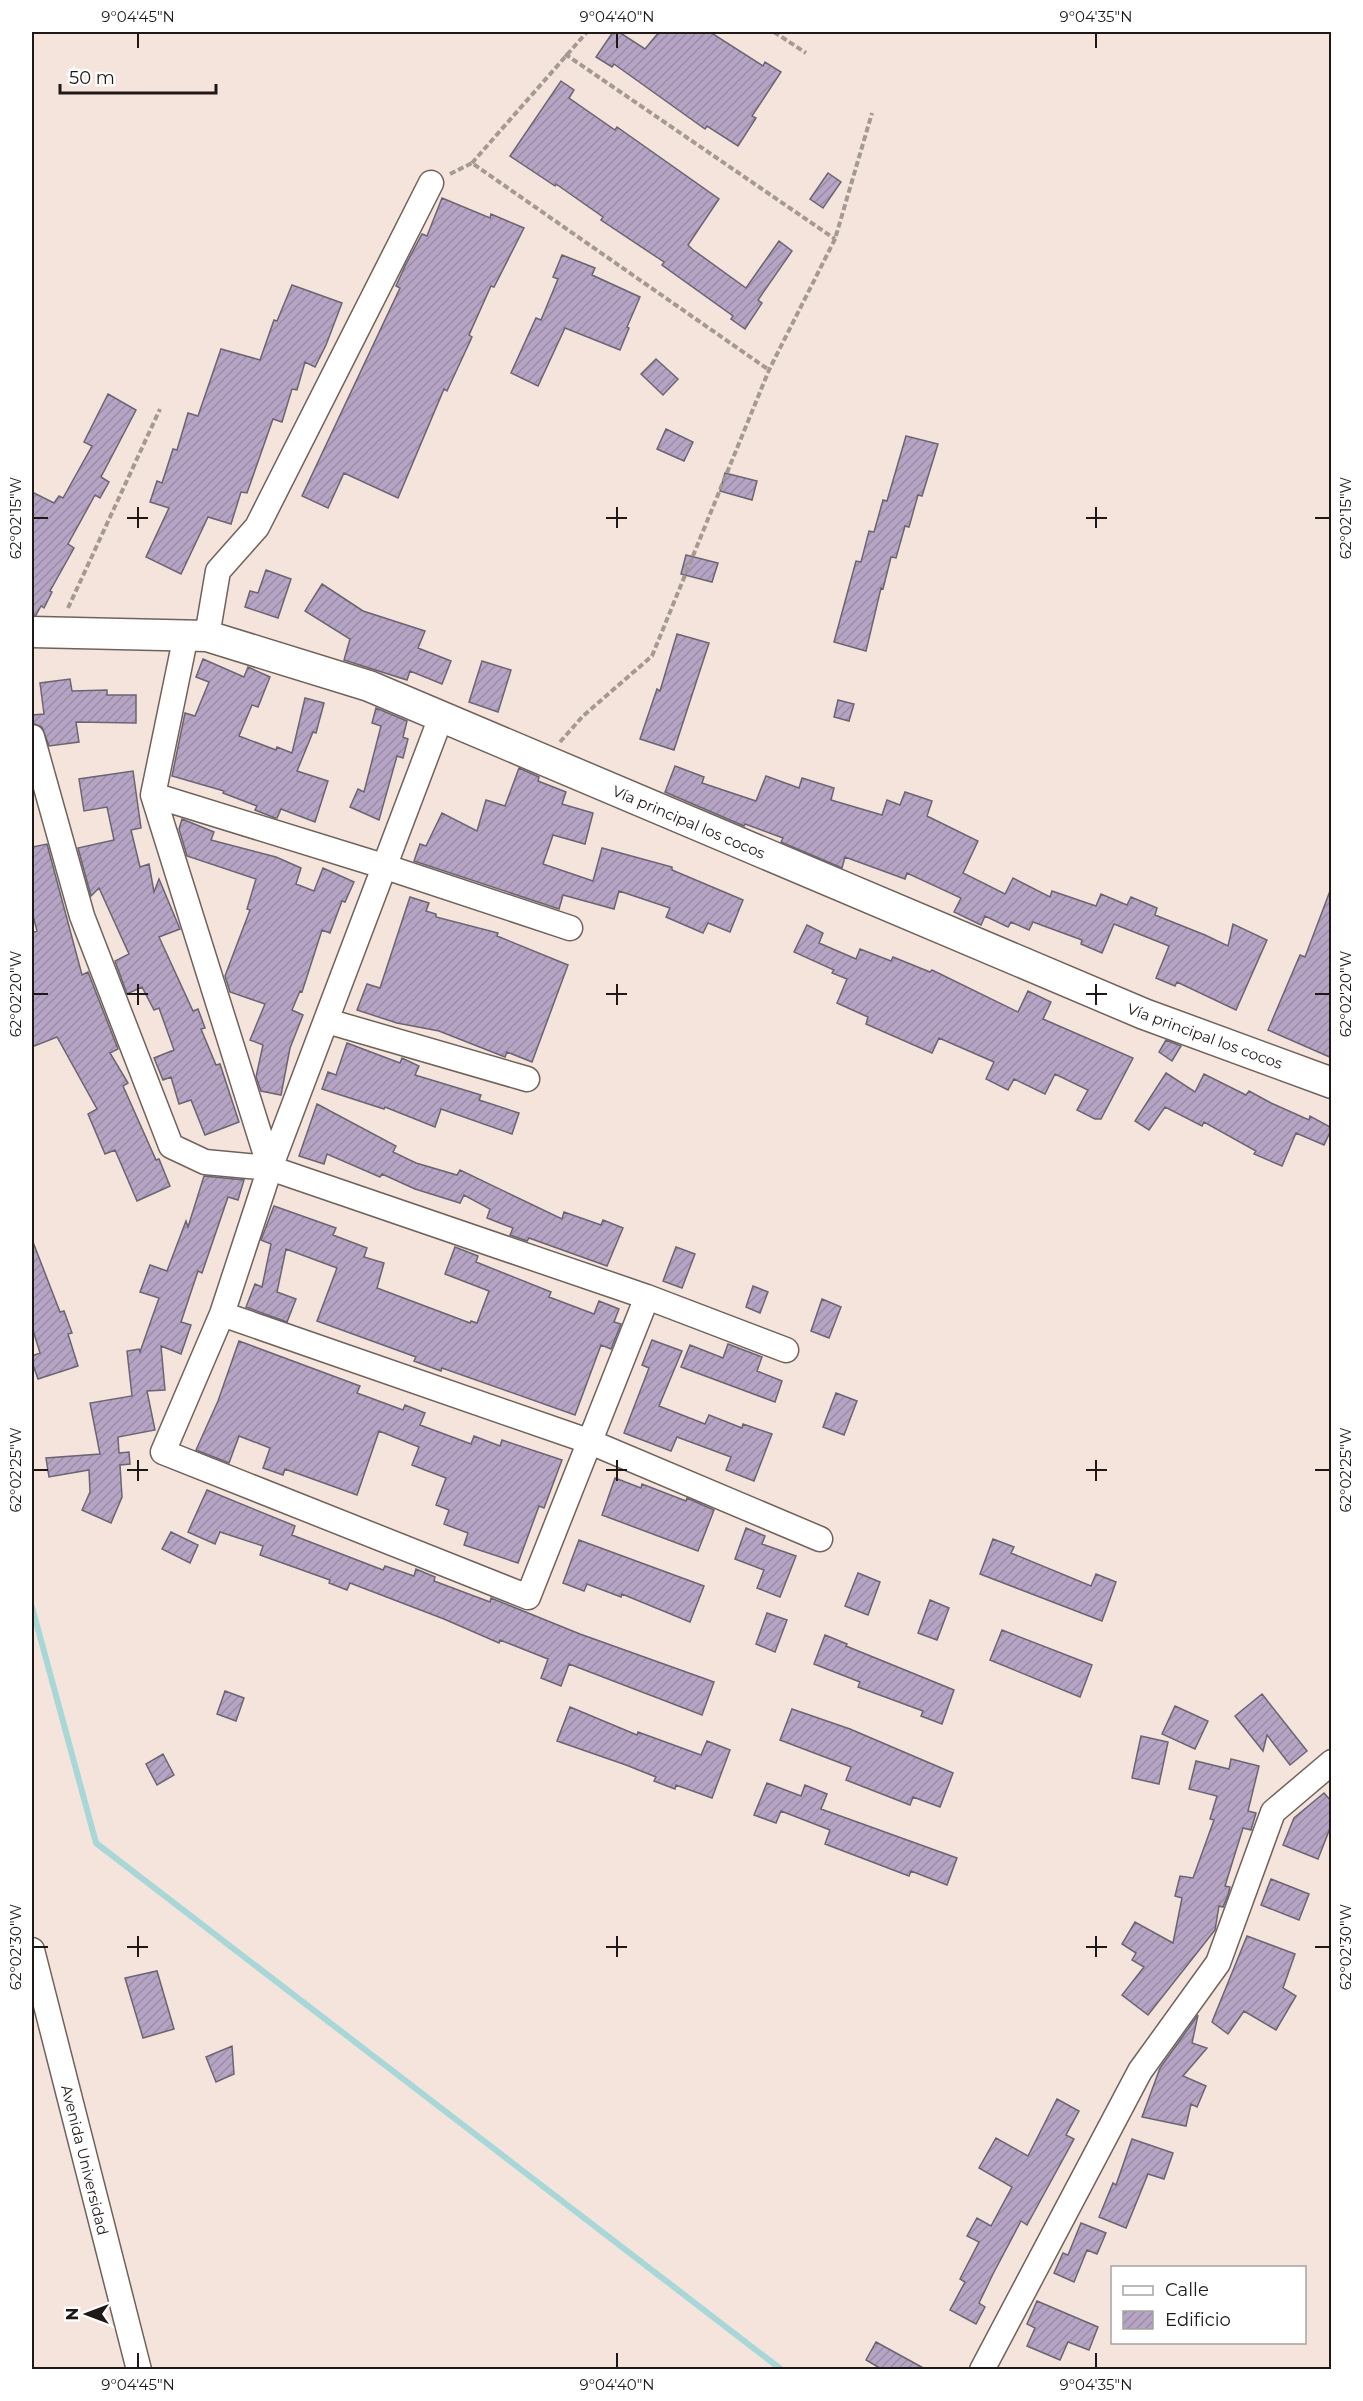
<svg xmlns="http://www.w3.org/2000/svg" width="1363" height="2401" font-family="Montserrat,sans-serif">
	<style>
		.lines { fill: none; stroke-linecap: round; stroke-linejoin: round }
		.stream { stroke: #a7d7d7; stroke-width: 6 }
		.building { fill: url(#building-hatch); stroke: #6b6572; stroke-width: 1.5 }
		.minor-casing { stroke: #70625b; stroke-width: 27 }
		.tertiary-casing { stroke: #70625b; stroke-width: 33 }
		.path { stroke: #a59993; stroke-width: 4; stroke-dasharray: 6 3; stroke-linecap: butt }
		.minor { stroke: #fff; stroke-width: 24 }
		.tertiary { stroke: #fff; stroke-width: 30 }
		.ticks { fill: none; stroke: #1e1816; stroke-width: 2 }
		.labels { text-anchor: middle; dominant-baseline: central; stroke-width: 4.5; stroke-linejoin: round; paint-order: stroke }
		.street-label { font-size: 15px; fill: #1e1816; stroke: #fff }
		.neatline { fill: none; stroke: #1e1816; stroke-width: 2 }
		.ticks-label { font-size: 15px; text-anchor: middle; fill: #1e1816 }
	</style>
	<defs>
		<pattern id="building-hatch" width="6" height="6" patternUnits="userSpaceOnUse" patternTransform="scale(1.5)"><rect width="6" height="6" fill="#b5a4c4"/><path d="M-1 1l2-2M0 6l6-6M5 7l2-2" fill="none" stroke="#9b8ca8"/></pattern>
	</defs>
	<rect width="100%" height="100%" fill="#f4e4dc"/>
	<g class="lines">
		<path class="stream" d="M32,1607L96,1843L782,2370"/>
	</g>
	<path class="building" d="M613,32H619L645,49L659,32H710L763,66L765,62L781,72L752,116L756,118L738,146L707,126L705,129L614,64L612,67L596,57Z
		M561,81L574,90L569,98L615,130L617,127L719,199L688,245L692,249L746,288L779,241L792,251L758,300L762,303L745,329L731,319L733,316L662,265L664,262L601,220L603,217L556,184L555,186L510,156Z
		M828,173L841,182L823,208L810,199Z
		M442,198L490,218L491,214L524,228L494,287L491,286L469,335L472,337L447,391L444,389L398,498L344,473L328,508L302,496L400,288L396,286L405,266L422,234L427,236Z
		M562,255L595,268L592,275L640,297L627,327L629,328L620,350L565,328L538,386L511,373L536,318L541,320L558,279L553,277Z
		M292,285L342,303L326,345L315,367L305,362L297,390L292,389L282,422L273,419L247,493L241,492L231,524L208,517L181,574L146,557L169,508L150,502L157,481L162,483L173,449L177,450L188,413L198,416L221,349L260,360L274,320L277,321Z
		M656,359L678,379L663,395L641,374Z
		M108,394L136,410L101,477L109,482L100,498L95,495L68,544L74,548L50,591L52,592L44,608L41,606L36,615H32V492L54,503L59,496L63,498L92,446L84,442Z
		M666,429L693,442L684,461L657,449Z
		M906,436L938,444L922,496L918,495L909,527L905,526L896,558L891,557L883,589L881,588L866,651L834,642L856,561L861,562L869,531L874,532L883,500L887,501Z
		M725,473L757,481L752,500L720,491Z
		M686,555L718,563L712,582L681,574Z
		M266,570L291,579L278,618L245,607L250,591L258,593Z
		M322,584L363,611L425,631L418,648L451,661L442,684L410,671L407,680L344,660L350,639L305,611Z
		M677,634L709,643L674,750L640,739L657,689L660,691Z
		M203,659L244,677L248,667L270,677L258,707L252,705L239,736L276,750L277,747L292,753L305,698L324,703L316,733L313,732L297,771L328,781L315,822L281,809L277,818H275L255,810L257,806L223,793L224,791L172,776L185,713L195,716L209,682L196,677Z
		M482,661L511,670L498,712L469,702Z
		M70,679L72,691L107,690V695H136V723L76,722L79,742L49,746L42,727L32,723V715L44,714L40,683Z
		M838,700L854,704L849,721L834,717Z
		M376,708L407,721L403,737L408,739L403,758L397,756L379,820L350,807L358,789L364,792L381,726L372,723Z
		M675,766L704,777L702,783L756,801L766,776L799,788L802,778L834,788L831,800L882,815L887,800L900,805L905,792L932,801L927,816L978,841L963,873L1005,894L1013,878L1050,897L1052,891L1096,906L1101,894L1127,905L1131,897L1157,908L1155,915L1205,935L1228,946L1233,924L1267,940L1236,1010L1177,982L1175,986L1156,978L1169,946L1114,924L1102,953L1081,944L1082,940L1033,922L1029,930L1011,922L1008,927L985,916L981,925L954,912L961,898L907,873L905,879L845,857L842,868L781,842L783,838L745,824L744,826L665,792Z
		M519,768L539,777L538,781L566,792L562,804L593,813L585,844L553,835L543,864L593,881L602,848L672,867V870L743,900L730,932L708,923L703,933L666,917L670,908L619,891L614,909L563,895L559,909L414,861L420,844L426,846L442,813L477,831L486,800L505,806Z
		M133,771L141,828L131,830L140,867L149,864L154,892L159,879L180,929L159,937L193,1011L198,1009L205,1028L201,1029L216,1065L220,1064L239,1122L205,1135L191,1100L179,1104L171,1077L163,1080L154,1058L174,1050L159,1008L154,1010L142,987L127,994L115,961L129,954L99,888L91,896L78,848L114,840L107,807L84,811L79,779Z
		M182,819L214,832L211,840L276,857L301,868L296,884L314,891L323,868L354,882L345,902L342,901L330,933L322,930L302,992L300,991L292,1010L303,1015L290,1048L281,1095L261,1091L256,1077L263,1045L250,1040L265,1004L230,992L225,976L250,910L247,909L256,879L187,856L179,829Z
		M47,844L82,975L88,972L118,1049L110,1053L128,1083L123,1086L156,1160L159,1159L170,1186L137,1201L115,1150L105,1154L88,1114L97,1109L57,1037L32,1047V933L37,931L32,912V847Z
		M1330,891L1332,892V1058L1268,1030L1300,955L1305,957Z
		M410,897L429,903L426,911L436,914V917L498,933L497,936L568,965L532,1062L507,1052L505,1057L439,1031L397,1023L357,1010L367,984L380,988Z
		M807,925L823,933L819,943L856,959L860,949L891,961L893,957L930,972L932,970L1018,1012L1028,991L1051,1002L1043,1019L1133,1058L1101,1119H1095L1077,1110L1088,1090L1055,1074L1045,1094L1014,1079L1008,1090L986,1079L994,1062L939,1038L932,1053L866,1024L868,1017L837,1003L847,979L832,973L834,970L794,952Z
		M1166,1040L1181,1046L1172,1061L1159,1052Z
		M347,1043L400,1063L402,1058L419,1066L415,1075L481,1095L479,1100L519,1113L512,1134L441,1109L435,1127L385,1107L384,1109L322,1089L328,1072L336,1075Z
		M1166,1073L1195,1092L1204,1074L1246,1095L1249,1091L1271,1103L1309,1120L1310,1116L1332,1128L1324,1145L1296,1133L1282,1166L1254,1154L1256,1151L1204,1122L1202,1126L1165,1107L1149,1130L1135,1121Z
		M317,1104L396,1146L393,1152L416,1163L457,1175L460,1170L562,1219L564,1212L601,1225L603,1220L623,1228L607,1266L529,1238L527,1241L510,1235L513,1228L487,1218L490,1209L464,1195L460,1203L415,1189L382,1174L380,1177L327,1154L324,1164L299,1156Z
		M204,1176L244,1180L238,1200L228,1197L202,1273L198,1271L181,1322L191,1325L181,1354L161,1346L165,1390L147,1391L155,1430L118,1437L119,1453L129,1452L130,1464L120,1465L122,1497L111,1523L82,1510L90,1492L89,1470L49,1477L46,1458L100,1454L90,1403L132,1396L127,1351L139,1349L140,1352L159,1298L140,1292L150,1265L167,1271L186,1221L188,1227Z
		M274,1206L336,1228L333,1235L367,1248L364,1257L384,1263L377,1288L470,1323L471,1321L477,1323L489,1291L445,1274L455,1247L478,1256L476,1262L551,1292L549,1297L594,1314L599,1301L619,1309L614,1322L621,1324L611,1349L601,1345L575,1415L442,1368L441,1371L414,1361L416,1357L317,1321L337,1268L286,1249L277,1292L296,1299L287,1322L246,1307L255,1284L262,1287L271,1244L261,1240Z
		M33,1242L60,1312L64,1311L72,1333L68,1334L78,1366L38,1379L32,1362V1356L40,1353L32,1327Z
		M676,1247L695,1254L682,1288L663,1281Z
		M753,1286L768,1292L760,1313L746,1307Z
		M822,1299L841,1307L829,1338L811,1331Z
		M652,1340L682,1351L659,1406L705,1424L709,1415L742,1428L743,1424L772,1434L754,1481L726,1470L731,1457L677,1437L671,1451L624,1433L649,1368L642,1365Z
		M239,1341L360,1386L357,1393L403,1410L405,1405L425,1413L420,1425L471,1444L474,1436L500,1446L502,1440L562,1460L544,1508L539,1506L518,1563L464,1545L468,1533L444,1524L449,1510L436,1505L446,1478L412,1465L419,1447L379,1431L357,1495L285,1469L283,1475L263,1468L270,1448L239,1436L229,1463L196,1450L218,1401Z
		M728,1344L762,1357L757,1371L782,1381L775,1402L681,1367L690,1345L723,1358Z
		M836,1393L857,1401L844,1435L823,1427Z
		M615,1478L641,1488L642,1484L686,1501L687,1498L714,1510L698,1551L602,1515Z
		M207,1490L295,1526L292,1535L383,1570L385,1566L414,1576L416,1569L435,1577L434,1581L490,1602L491,1598L580,1634L714,1682L702,1715L569,1664L561,1686L541,1678L548,1659L500,1640L499,1643L444,1619L350,1583L347,1590L329,1583L330,1580L260,1555L263,1546L220,1532L215,1544L188,1532Z
		M746,1528L765,1536L762,1544L796,1556L780,1597L757,1588L764,1570L735,1559Z
		M171,1532L198,1545L190,1563L162,1549Z
		M993,1539L1014,1547L1011,1553L1091,1586L1096,1574L1116,1582L1102,1621L980,1574Z
		M579,1540L704,1586L690,1622L622,1594L621,1597L587,1584L584,1591L563,1583Z
		M858,1573L880,1582L868,1615L845,1606Z
		M930,1600L949,1608L937,1640L918,1633Z
		M767,1613L787,1620L775,1652L756,1644Z
		M1002,1630L1092,1665L1080,1697L990,1660Z
		M825,1635L847,1644L846,1646L954,1690L942,1724L921,1716L923,1711L858,1687L860,1682L814,1664Z
		M225,1691L244,1698L236,1721L217,1714Z
		M1262,1694L1307,1751L1290,1765L1267,1735L1263,1751L1235,1716Z
		M1175,1706L1208,1721L1195,1749L1162,1734Z
		M570,1707L637,1735L638,1732L701,1755L707,1741L730,1750L712,1798L676,1785L675,1789L654,1781L656,1777L626,1765L557,1741Z
		M792,1709L850,1729L953,1773L940,1807L913,1797L910,1805L846,1780L851,1767L780,1740Z
		M1141,1736L1168,1742L1159,1784L1132,1778Z
		M163,1754L174,1775L157,1785L146,1764Z
		M1231,1759L1259,1766L1248,1811L1256,1813L1251,1830L1243,1828L1225,1886L1230,1887L1228,1895L1223,1907L1219,1906L1215,1930L1148,2015L1122,1995L1144,1967L1132,1960L1136,1953L1122,1944L1135,1922L1173,1943L1182,1898L1175,1896L1180,1876L1193,1878L1214,1820L1210,1819L1217,1796L1189,1789L1196,1761L1229,1769Z
		M767,1783L801,1796L805,1785L827,1794L821,1809L957,1858L947,1885L911,1871L909,1876L825,1844L830,1830L781,1811L776,1823L754,1815Z
		M1324,1793L1332,1802V1823L1318,1859L1283,1845L1294,1818Z
		M1271,1879L1309,1894L1299,1920L1261,1905Z
		M1247,1936L1295,1954L1283,1988L1296,1996L1276,2030L1244,2011L1228,2034L1212,2022Z
		M157,1971L174,2029L143,2038L125,1978Z
		M1198,2015L1192,2043L1207,2048L1183,2076L1206,2086L1197,2107L1191,2104L1186,2126L1142,2117L1160,2068Z
		M232,2046L234,2074L216,2082L206,2057Z
		M1057,2099L1079,2111L1066,2135L1074,2139L1027,2225L1021,2221L993,2274L979,2303L985,2307L976,2324L950,2310L965,2282L960,2279L979,2242L967,2236L977,2218L991,2226L1012,2187L979,2168L996,2138L1028,2156Z
		M1132,2139L1173,2153L1164,2179L1148,2174L1126,2228L1099,2217L1113,2183L1116,2185Z
		M1081,2223L1106,2233L1097,2254L1087,2250L1074,2282L1054,2273L1063,2253L1068,2255Z
		M1037,2301L1098,2327L1089,2350L1068,2342L1060,2360L1027,2346L1035,2328L1027,2324Z
		M876,2342L927,2370H883L866,2360Z"/>
	<g class="lines">
		<defs>
			<path id="minor" d="M186,635L153,795L270,1168
				M207,636L218,571L257,527L431,183
				M441,717L270,1168L222,1314L163,1452L528,1597L647,1297
				M32,737L82,916L171,1146L205,1162L270,1168L647,1297L786,1350
				M153,795L383,866L570,928
				M327,1021L527,1079
				M222,1314L588,1441L820,1539
				M32,1950L139,2370
				M982,2370L1140,2071L1218,1963L1273,1812L1332,1762"/>
			<path id="tertiary" d="M32,632L207,636L369,686L1144,1014L1332,1083"/>
		</defs>
		<use href="#minor" class="minor-casing"/>
		<use href="#tertiary" class="tertiary-casing"/>
		<path class="path" d="M774,32L806,53
			M565,54L835,239
			M472,163L587,32
			M450,174L472,163L769,370
			M68,608L160,409
			M560,742L583,716L652,656L769,370L835,239L872,113"/>
		<use href="#minor" class="minor"/>
		<use href="#tertiary" class="tertiary"/>
	</g>
	<path class="ticks" d="M138,33V48M617,33V48M1096,33V48M138,507V528M617,507V528M1096,507V528M33,518H48M127,518H148M606,518H627M1086,518H1107M1315,518H1330M138,984V1005M617,984V1005M1096,984V1005M33,994H48M127,994H148M606,994H627M1086,994H1107M1315,994H1330M138,1460V1481M617,1460V1481M1096,1460V1481M33,1470H48M127,1470H148M606,1470H627M1086,1470H1107M1315,1470H1330M138,1936V1957M617,1936V1957M1096,1936V1957M33,1947H48M127,1947H148M606,1947H627M1086,1947H1107M1315,1947H1330M138,2353V2368M617,2353V2368M1096,2353V2368"/>
	<g class="labels">
		<g class="street-label">
			<text transform="translate(689 822) rotate(23)">Vía principal los cocos</text>
			<text transform="translate(1205 1036) rotate(20)">Vía principal los cocos</text>
			<text transform="translate(85 2160) rotate(76)">Avenida Universidad</text>
		</g>
	</g>
	<rect width="1363" height="2401" fill="none" stroke="#ffffff" stroke-width="66"/>
	<rect x="1111" y="2266" width="195" height="78" fill="#ffffff" stroke="#a5a3a2" stroke-width="1.5"/>
	<rect x="1123" y="2286" width="30" height="9" fill="#ffffff" stroke="#a5a3a2" stroke-width="1.5"/>
	<text x="1165" y="2296" font-size="18" fill="#1e1816">Calle</text>
	<rect x="1123" y="2311" width="30" height="18" fill="url(#building-hatch)" stroke="#a5a3a2" stroke-width="1.5"/>
	<text x="1165" y="2326" font-size="18" fill="#1e1816">Edificio</text>
	<g transform="translate(87 2314) rotate(270)" stroke="#ffffff" stroke-width="4.5" paint-order="stroke">
	<path d="M0-4.5L10 22L0 15L-10 22Z" fill="#1e1816"/>
	<text y="-9" font-size="16" font-weight="bold" text-anchor="middle" fill="#1e1816">N</text>
	</g>
	<path d="M60 84v9h156v-9" fill="none" stroke="#1e1816" stroke-width="3"/>
	<text x="69" y="84" font-size="18" fill="#1e1816" stroke="#ffffff" stroke-width="4.5" paint-order="stroke">50 m</text>
	<rect x="33" y="33" width="1297" height="2335" class="neatline"/>
	<g class="ticks-label">
		<text x="138" y="22">9°04'45"N</text>
		<text x="617" y="22">9°04'40"N</text>
		<text x="1096" y="22">9°04'35"N</text>
		<text transform="translate(1346 518) rotate(-90)" y="5">62°02'15"W</text>
		<text transform="translate(16 518) rotate(-90)" y="5">62°02'15"W</text>
		<text transform="translate(1346 994) rotate(-90)" y="5">62°02'20"W</text>
		<text transform="translate(16 994) rotate(-90)" y="5">62°02'20"W</text>
		<text transform="translate(1346 1470) rotate(-90)" y="5">62°02'25"W</text>
		<text transform="translate(16 1470) rotate(-90)" y="5">62°02'25"W</text>
		<text transform="translate(1346 1947) rotate(-90)" y="5">62°02'30"W</text>
		<text transform="translate(16 1947) rotate(-90)" y="5">62°02'30"W</text>
		<text x="138" y="2390">9°04'45"N</text>
		<text x="617" y="2390">9°04'40"N</text>
		<text x="1096" y="2390">9°04'35"N</text>
	</g>
</svg>
